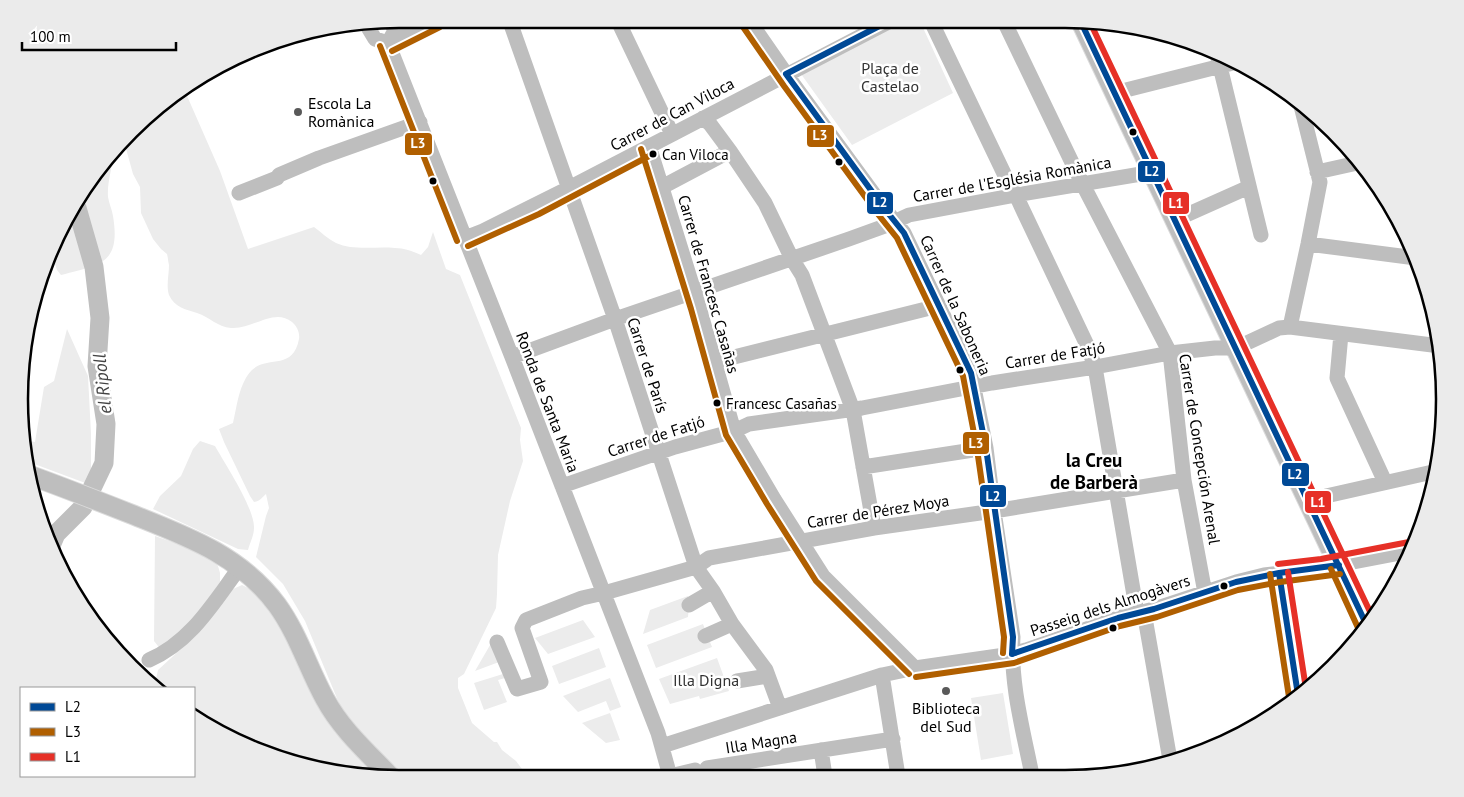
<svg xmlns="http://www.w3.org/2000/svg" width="1464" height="797" font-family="'PT Sans',sans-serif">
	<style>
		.green { fill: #ececec }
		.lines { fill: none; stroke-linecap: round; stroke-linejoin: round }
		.river { stroke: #bfbfbf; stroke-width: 19 }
		.major-casing { stroke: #dbdbdb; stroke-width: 21 }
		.minor { stroke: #bebebe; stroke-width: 15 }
		.major { stroke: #bebebe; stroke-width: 19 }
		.bus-1-casing { stroke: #fff; stroke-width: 10 }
		.bus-2-casing { stroke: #fff; stroke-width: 10 }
		.bus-3-casing { stroke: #fff; stroke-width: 10 }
		.bus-1 { stroke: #004996; stroke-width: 6 }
		.bus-2 { stroke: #b05f00; stroke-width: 6 }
		.bus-3 { stroke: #e63027; stroke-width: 6 }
		.poi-dot { fill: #595959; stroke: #fff; stroke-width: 2 }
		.bus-dot { fill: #000; stroke: #fff; stroke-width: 2 }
		.labels { text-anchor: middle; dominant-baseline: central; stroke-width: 5; stroke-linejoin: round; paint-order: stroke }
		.bus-label { font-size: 15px; fill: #000; stroke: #fff; text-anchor: start }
		.park-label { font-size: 16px; fill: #333; stroke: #fff }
		.poi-label { font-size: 16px; fill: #000; stroke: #fff; text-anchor: start }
		.street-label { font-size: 16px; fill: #000; stroke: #fff }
		.water-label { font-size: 18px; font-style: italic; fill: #444; stroke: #fff }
		.quarter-label { font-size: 19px; font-weight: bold; fill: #000; stroke: #fff }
		.rim { fill: none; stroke: #000; stroke-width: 2.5 }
		.line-badge { stroke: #fff; stroke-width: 2 }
		.badge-label { font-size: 14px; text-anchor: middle; font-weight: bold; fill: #fff }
	</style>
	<rect width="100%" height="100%" fill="#fff"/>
	<path class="green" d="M905,19H919L953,93L852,145L801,74Z
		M184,89L220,171L248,249L314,227C321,232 328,239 336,243C354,251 376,246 395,248C404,248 412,251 421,255L428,247L433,232L446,269L460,275L521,428L520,440L523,461L510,501L498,555L497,594L496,608L464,674L458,678V688L472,723L494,742H497L502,750L516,761L528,777H401L352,725L341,708L305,621L283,584L256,557L266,516L269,508L266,494C262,497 261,501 254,502L250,496L224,442L219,429L233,423C237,406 239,383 252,370C268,355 293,371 299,339C300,333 297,326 292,322C274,307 252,330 231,328C217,327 210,317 197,313C187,310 174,307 169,295C166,286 169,275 169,265C168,261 168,258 167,254L161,249L153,239L141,213L140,187L133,174L125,145L121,147L167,97Z
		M114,154C112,168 107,183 108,197C109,203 112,210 113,216C121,264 100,265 61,275L57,270L52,255L83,188Z
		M67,329L88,376L91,434V470L88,484L29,462L23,440L35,442L44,387L54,381Z
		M200,441L215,446C225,464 255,509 254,528C254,535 250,543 248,550L238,549L153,509L160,496L181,476L193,449Z
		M155,536L195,550L214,560L218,566L220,573V582L197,617L162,651L154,641Z
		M242,585L252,590L272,610L287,634L320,710L381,777H374L300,765L280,757V754H274L209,728L194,715V688H161L156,684V679L158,670L195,636L233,589Z
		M688,596L689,605L688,617L643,634L650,610Z
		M583,620L595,637L548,654L535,638Z
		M703,624L712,647L656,668L647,645Z
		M493,640L499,662L475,671Z
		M599,648L606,667L559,684L552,666Z
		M717,658L729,691L700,699L699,696L670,704L659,679Z
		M503,674L505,678L498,680L507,702L484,710L474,683Z
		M610,678L621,707L610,711L606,701L578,712L563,696Z
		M1003,693L1013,754L981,760L971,698Z
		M610,713L620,740L606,743L582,723Z"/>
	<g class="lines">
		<path class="river" d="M50,548L56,534L83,507L104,463L106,424L97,366L100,318L94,267L77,208L74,206"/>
		<defs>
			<path id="major" d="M1080,20L1367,626
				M32,476C65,488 98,501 131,514C186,536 240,555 277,605C298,634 308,668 325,699C341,729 368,753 391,777"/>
		</defs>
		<use href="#major" class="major-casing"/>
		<path class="minor" d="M509,19L615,319L696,567L713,591L732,624L766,670L780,708
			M617,19L672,134
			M748,19L791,81L884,208L904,233L971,373L986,448L994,511L1013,637C1010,683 1023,730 1032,775
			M930,19L1010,186L1016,195L1021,206L1087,345L1095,367L1137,613
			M1003,19L1079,177L1170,353L1184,480L1205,593
			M366,24L375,39L388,43
			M388,43L512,357L658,733L670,776
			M388,43L436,19
			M388,43L394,32L393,20
			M1217,54L1261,235
			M1114,93L1237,62
			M703,118L710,124L730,151L765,203L792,259L802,275L853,410L874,528
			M649,146L699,307L734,431L774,499L823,576L915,668
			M1317,172L1362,162
			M662,187L730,151
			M239,193L277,178L279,175L319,158L420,122
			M1175,220L1249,187
			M465,238L483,231L569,188L894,19
			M1308,244L1416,258
			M1290,327L1308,244L1320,182L1300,102
			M1341,334L1337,378L1385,482
			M512,357L615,319L849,239L885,226L909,215L1016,195L1153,172
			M714,362L938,306
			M863,467L986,448
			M562,486L675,447L734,431L749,424L862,408L992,383L1095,367L1170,353L1215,348H1236L1279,328L1290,327L1440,346
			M1309,504L1326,496L1437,471
			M1279,573L1298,696
			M689,605L713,591
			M1144,612L1170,760
			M705,636L732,624
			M497,642L517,689L541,682L522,628L526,620L582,598L604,593L696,567L709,558L874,528L994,511L1184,480
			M149,660C191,642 214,602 240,567
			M882,675L898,776
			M737,681L768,676
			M662,746L882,675L915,668L1012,654L1026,650L1118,618L1154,609L1236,582L1264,575L1322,568L1411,551
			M821,750L825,776
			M707,768L893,739
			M670,776L695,770"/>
		<use href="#major" class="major"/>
		<defs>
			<path id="bus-1" d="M1080,20L1367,626
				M786,74L884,208L904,233L971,373L986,448L1013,637L1012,654
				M786,74L893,19
				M1279,573L1298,695
				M1012,654L1118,618L1154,609L1236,582L1279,573L1339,565"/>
			<path id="bus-2" d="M741,24L784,86L877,213L897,238L963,376L977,449L1004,637L1003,653
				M380,46L457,241
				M392,51L440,27
				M641,149L691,309L726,435L767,504L816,581L909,674
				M468,246L539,214L653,154
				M1331,569L1359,630
				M1270,574L1289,697
				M916,677L1014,663L1120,626L1157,617L1238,590L1280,582L1340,574"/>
			<path id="bus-3" d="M1089,20L1373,618
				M1278,564L1321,559L1409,542
				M1288,572L1306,689"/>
		</defs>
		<use href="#bus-1" class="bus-1-casing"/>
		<use href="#bus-2" class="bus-2-casing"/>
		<use href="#bus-3" class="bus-3-casing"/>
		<use href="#bus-1" class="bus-1"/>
		<use href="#bus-2" class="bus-2"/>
		<use href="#bus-3" class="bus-3"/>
	</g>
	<g class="poi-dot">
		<circle cx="298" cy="112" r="5"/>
		<circle cx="946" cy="691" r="5"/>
	</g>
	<g class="bus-dot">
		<circle cx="1133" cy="132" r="4.5"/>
		<circle cx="653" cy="154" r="4.5"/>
		<circle cx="839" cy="162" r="4.5"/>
		<circle cx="433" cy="181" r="4.5"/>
		<circle cx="960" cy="370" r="4.5"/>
		<circle cx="717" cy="403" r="4.5"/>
		<circle cx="1224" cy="586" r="4.5"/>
		<circle cx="1113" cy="628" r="4.5"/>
	</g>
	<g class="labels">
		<g class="bus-label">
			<text x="662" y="154">Can Viloca</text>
			<text x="726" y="403">Francesc Casañas</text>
		</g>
		<g class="park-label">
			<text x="890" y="68">Plaça de<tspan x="890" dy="18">Castelao</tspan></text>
			<text x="706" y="680">Illa Digna</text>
		</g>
		<g class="poi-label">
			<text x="308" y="103">Escola La<tspan x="308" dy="18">Romànica</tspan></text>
			<text x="946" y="708" text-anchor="middle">Biblioteca<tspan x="946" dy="18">del Sud</tspan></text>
		</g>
		<g class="street-label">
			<text transform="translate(672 114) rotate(-28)">Carrer de Can Viloca</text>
			<text transform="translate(1012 179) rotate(-10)">Carrer de l'Església Romànica</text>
			<text transform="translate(709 284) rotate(74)">Carrer de Francesc Casañas</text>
			<text transform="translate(956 305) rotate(66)">Carrer de la Saboneria</text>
			<text transform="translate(1055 355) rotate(-9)">Carrer de Fatjó</text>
			<text transform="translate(648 365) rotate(72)">Carrer de París</text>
			<text transform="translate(548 402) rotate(69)">Ronda de Santa Maria</text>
			<text transform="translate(656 436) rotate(-18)">Carrer de Fatjó</text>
			<text transform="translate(1200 449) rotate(81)">Carrer de Concepción Arenal</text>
			<text transform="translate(878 511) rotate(-9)">Carrer de Pérez Moya</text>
			<text transform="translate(1110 605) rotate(-18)">Passeig dels Almogàvers</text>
			<text transform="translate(761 742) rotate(-9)">Illa Magna</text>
		</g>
		<g class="water-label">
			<text transform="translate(102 384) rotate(-96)">el Ripoll</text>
		</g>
		<g class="quarter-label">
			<text x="1094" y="460">la Creu<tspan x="1094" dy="22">de Barberà</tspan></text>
		</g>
	</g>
	<path d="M0 0H1464V797H0ZM399 28H1065A371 371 0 0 1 1436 399V399A371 371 0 0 1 1065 770H399A371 371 0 0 1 28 399V399A371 371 0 0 1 399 28Z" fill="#ebebeb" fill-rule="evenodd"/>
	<path class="rim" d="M399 28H1065A371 371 0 0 1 1436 399V399A371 371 0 0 1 1065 770H399A371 371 0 0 1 28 399V399A371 371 0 0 1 399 28Z"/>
	<g class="line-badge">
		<rect x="806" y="124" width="29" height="24" rx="5" fill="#b05f00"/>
		<rect x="404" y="132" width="29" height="24" rx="5" fill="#b05f00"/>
		<rect x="1137" y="160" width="29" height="23" rx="5" fill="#004996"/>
		<rect x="866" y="191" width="28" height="24" rx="5" fill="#004996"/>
		<rect x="1162" y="191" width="28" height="24" rx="5" fill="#e63027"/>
		<rect x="962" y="431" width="28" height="24" rx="5" fill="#b05f00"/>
		<rect x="1281" y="462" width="29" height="25" rx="5" fill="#004996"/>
		<rect x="979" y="484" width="28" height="24" rx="5" fill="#004996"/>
		<rect x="1304" y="490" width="28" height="24" rx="5" fill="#e63027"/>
	</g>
	<g class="badge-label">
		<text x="820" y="140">L3</text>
		<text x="418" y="148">L3</text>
		<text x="1152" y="176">L2</text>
		<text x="880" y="207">L2</text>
		<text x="1176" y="208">L1</text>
		<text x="976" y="448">L3</text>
		<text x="1295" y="479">L2</text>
		<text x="993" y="501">L2</text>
		<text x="1318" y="507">L1</text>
	</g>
	<rect x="20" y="687" width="175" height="90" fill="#ffffff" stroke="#999999"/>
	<rect x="30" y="703" width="25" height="8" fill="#004996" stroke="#999999"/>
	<text x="65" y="712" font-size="15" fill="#000000">L2</text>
	<rect x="30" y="728" width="25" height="8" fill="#b05f00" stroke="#999999"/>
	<text x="65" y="737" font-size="15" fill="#000000">L3</text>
	<rect x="30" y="753" width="25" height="8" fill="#e63027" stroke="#999999"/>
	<text x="65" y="762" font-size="15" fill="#000000">L1</text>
	<path d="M22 42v8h154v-8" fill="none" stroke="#000000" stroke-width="2.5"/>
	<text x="30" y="42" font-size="15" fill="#000000" stroke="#ffffff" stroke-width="4" paint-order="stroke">100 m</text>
</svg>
